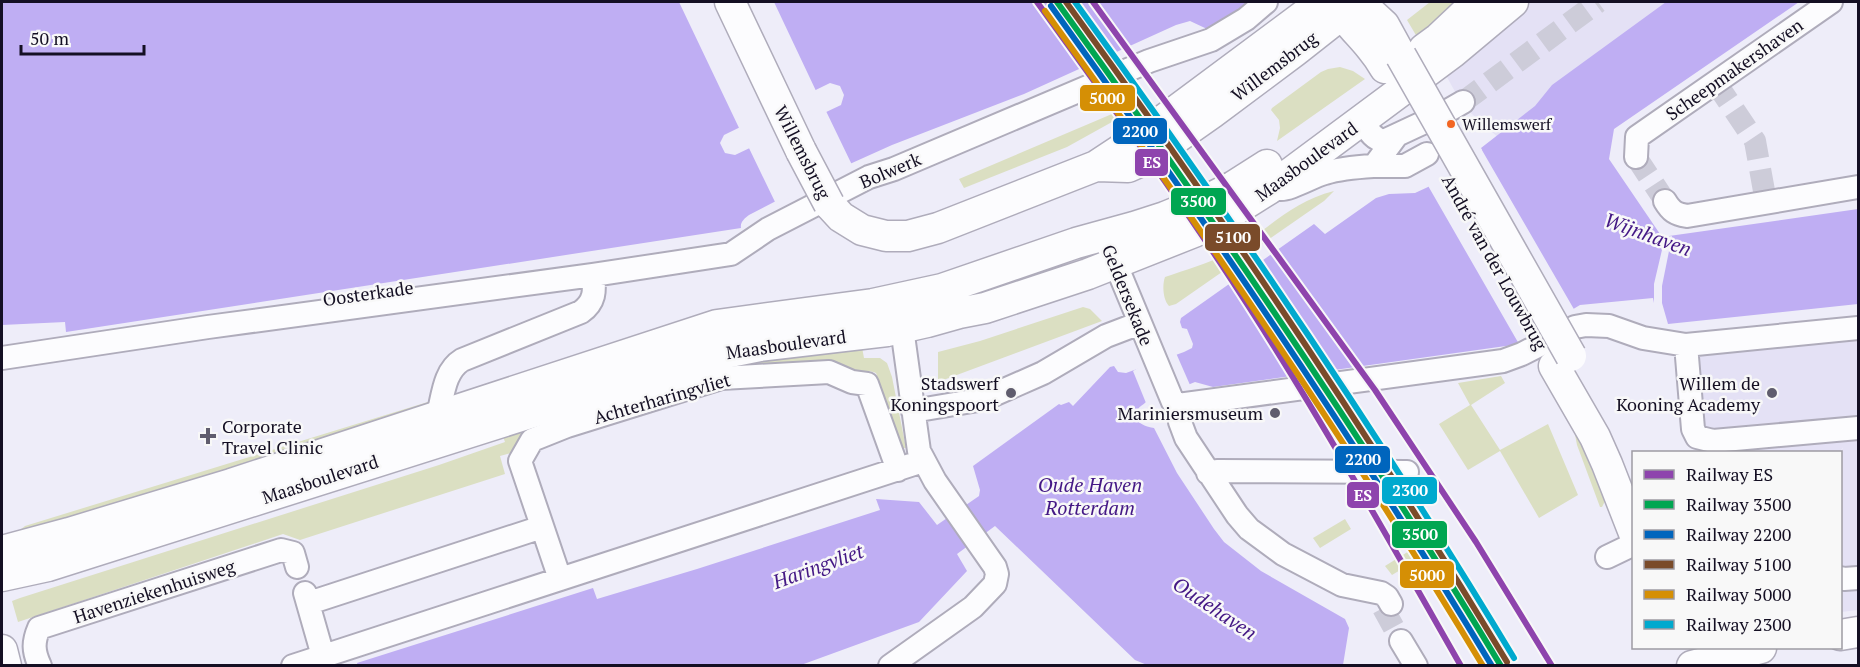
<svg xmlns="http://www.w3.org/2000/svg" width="1860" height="667" font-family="'PT Serif',serif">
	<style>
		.built { fill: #e4e1f5 }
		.green { fill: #dbdfc2 }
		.water { fill: #bfaef3; fill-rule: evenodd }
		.pier { fill: #eeedf9 }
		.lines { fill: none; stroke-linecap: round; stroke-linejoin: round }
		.minor-tunnel { stroke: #cdccd9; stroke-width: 22; stroke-dasharray: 22 11; stroke-linecap: butt }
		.minor-casing { stroke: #afacbb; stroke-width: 26 }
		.major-casing { stroke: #afacbb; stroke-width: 33 }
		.minor { stroke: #fcfcfe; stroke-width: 22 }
		.major { stroke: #fcfcfe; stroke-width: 30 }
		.major-bridge-casing { stroke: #afacbb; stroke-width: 33; stroke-linecap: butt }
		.major-bridge { stroke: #fcfcfe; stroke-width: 30 }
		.rail-1-casing { stroke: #f8f8f8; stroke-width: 10 }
		.rail-2-casing { stroke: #f8f8f8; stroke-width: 10 }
		.rail-3-casing { stroke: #f8f8f8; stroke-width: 10 }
		.rail-4-casing { stroke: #f8f8f8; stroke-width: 10 }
		.rail-5-casing { stroke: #f8f8f8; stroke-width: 10 }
		.rail-6-casing { stroke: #f8f8f8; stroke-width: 10 }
		.rail-1 { stroke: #8e44ad; stroke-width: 6 }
		.rail-2 { stroke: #00a651; stroke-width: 6 }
		.rail-3 { stroke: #0065bd; stroke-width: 6 }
		.rail-4 { stroke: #7a4b2a; stroke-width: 6 }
		.rail-5 { stroke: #d58f05; stroke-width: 6 }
		.rail-6 { stroke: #00a9ce; stroke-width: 6 }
		.bus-dot { fill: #f26522; stroke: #f8f8f8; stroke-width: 2 }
		.poi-dot { fill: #605d6e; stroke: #f8f8f8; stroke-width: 2 }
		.labels { text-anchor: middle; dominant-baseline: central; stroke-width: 5; stroke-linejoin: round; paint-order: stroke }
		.bus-label { font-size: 16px; fill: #140f23; stroke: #f8f8f8; text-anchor: start }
		.street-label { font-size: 18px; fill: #140f23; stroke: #f8f8f8 }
		.poi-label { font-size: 18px; fill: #140f23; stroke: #f8f8f8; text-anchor: end }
		.water-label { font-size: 20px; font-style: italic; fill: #441885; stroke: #f8f8f8 }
		.line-badge { stroke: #f8f8f8; stroke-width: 2 }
		.badge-label { font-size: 16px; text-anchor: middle; font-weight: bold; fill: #fff }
	</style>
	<rect width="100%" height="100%" fill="#eeedf9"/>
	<path class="built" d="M1530,2H1686L1501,140L1463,106L1443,70Z
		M1858,331V610L1841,612L1840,458L1843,447L1840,452H1716L1718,440L1692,441L1679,350Z"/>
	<path class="green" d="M1430,2H1466L1420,42L1407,20Z
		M1340,67L1353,71L1365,79L1277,141L1280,128L1279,120L1271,110L1272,108L1321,72L1328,69Z
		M1119,111L1121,117L1067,147L964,188L959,179Z
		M1334,191L1324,201L1176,304L1169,306C1163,300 1162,285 1165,277C1188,269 1213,262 1234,250C1270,228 1291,202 1334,191Z
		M1083,307L1090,309L1102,321L938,382V352L980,341Z
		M861,342L864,358H880L887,363L892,377L906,448H903L876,373C867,369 863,372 855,379L733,373L524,436L516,445L511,453L500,456L505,474L300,540L283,534L18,622L12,601L20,598L439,465L505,442L501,431L704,366Z
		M1501,376L1505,383L1471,405L1500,450L1548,424L1578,495L1539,518L1500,451L1468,470L1439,424L1470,405L1458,383Z
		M431,401L428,408L24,533L20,530L25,526Z
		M1573,424L1577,425L1584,451L1605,501L1602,507H1600L1577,445Z
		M1345,519L1351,529L1320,548L1313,538Z
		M1435,535L1442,545L1392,575L1385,566Z"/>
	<path class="water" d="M2,2H1258L1207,33L1205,28L1190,21L1176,25L1024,94L892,145L832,172L749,215C744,219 740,222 741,228L66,332L65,322L2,325ZM830,83L840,86L844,95L841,105L735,155L725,153L720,143L724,135Z
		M1666,2H1799L1614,129L1609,159L1662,237L1858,209V304L1668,324L1662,303H1654L1653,298L1580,305L1513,345L1213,387L1195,382L1146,402C1143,405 1140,406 1138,409C1130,421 1145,427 1154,428L1177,473L1214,529L1224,542L1261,571L1345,619L1349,628L1343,665H1147L1135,660L995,526L957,554L967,571L919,622L801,665L358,666L357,663L593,588L597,599L697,569L880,510L876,499L919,502L937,525L979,496L980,490L973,466L1059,404L1061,405L1069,402L1073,406L1110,367L1114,366L1118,372L1126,373L1184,352L1192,348L1193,344L1187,329L1182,328L1180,322L1181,318L1314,224L1325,234L1376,198L1389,194L1415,193L1428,187L1482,150L1481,148L1535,106L1552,85Z"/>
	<path class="pier" d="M679,2H774L817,93L740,130Z
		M825,109L853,167L776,204L748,146Z
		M1479,145L1575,311L1519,344L1427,184L1478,149Z
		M1672,236L1662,286V303H1654V284L1665,237Z
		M1176,353L1190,385L1146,403L1133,371L1138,368L1137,366Z"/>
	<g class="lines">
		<path class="minor-tunnel" d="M1716,83L1755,141L1766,202
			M1463,102L1598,2
			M1636,157L1665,201
			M1383,608L1401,641"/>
		<defs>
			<path id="minor" d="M1362,120C1368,129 1372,139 1384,141L1444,113L1463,102
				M1636,157L1637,137L1831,2
				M1374,166H1405L1427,154
				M1280,189C1290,190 1313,176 1325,173C1341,168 1358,167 1374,166L1397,135
				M1665,201C1671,211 1675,214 1687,216L1858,187
				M1109,248L1173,402L1178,405
				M1686,345L1693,429L1697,437L1713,441L1858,428
				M2,358L208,327L593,275L731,254L768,229L869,177L894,169L1149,61L1211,40L1246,19L1266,2
				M1178,405L1503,361L1522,354L1575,327L1586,325L1609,326L1643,338L1686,345L1858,328
				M1178,405L1180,422L1186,438L1237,515L1249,529L1283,554L1342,585L1381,593L1387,597L1391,604
				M913,411L984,399L1043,373L1106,336L1140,323
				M438,415C443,396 444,371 462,360L581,312C595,302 595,291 593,275
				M1208,473L1217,471L1407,472
				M1607,557L1634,544
				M1840,578L1844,579L1858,578
				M560,579L520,461L532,440L567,426L721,378L829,372L852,382L867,384L898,470
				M305,593L323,656
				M309,603L542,527
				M1401,641L1416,666
				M40,666C33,651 33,642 39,628L281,550L293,553L297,567
				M293,666L923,461
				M890,666L973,607L995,584L997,574L995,567L935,481L919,451L902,328"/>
			<path id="major" d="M730,2L801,151
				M1338,2C1345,23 1358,31 1371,48C1376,54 1381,61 1385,68
				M1359,2L1384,25L1401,56
				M1424,49L1439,38L1477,2
				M1097,166L1128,167L1148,158L1212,113L1295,51L1342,14L1354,2
				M829,204L841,217L862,230L886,236H908L938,228L1096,166L1146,133L1322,2
				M1554,366L1595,437L1607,464L1634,533
				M2,551L69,533L231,484L717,325L873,304L942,289L1076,243L1134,227L1165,217L1209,199L1234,186L1267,165
				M2,576L48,566L710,356L760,346L887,331L927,322L959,313L985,308L1088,274L1194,232L1237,209L1269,189L1452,53L1513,2
				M1840,635L1858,632
				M2,650L6,666
				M1692,666L1761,648"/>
		</defs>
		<use href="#minor" class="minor-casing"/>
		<use href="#major" class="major-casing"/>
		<use href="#minor" class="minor"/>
		<use href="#major" class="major"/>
		<defs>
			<path id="major-bridge" d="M1401,56L1571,356
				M801,151L829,204"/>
		</defs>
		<use href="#major-bridge" class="major-bridge-casing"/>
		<use href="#major-bridge" class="major-bridge"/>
		<defs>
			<path id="rail-1" d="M1037,2C1109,102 1182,202 1249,307C1324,424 1392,545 1461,666
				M1093,2L1375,390L1476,542L1552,666"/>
			<path id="rail-2" d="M1057,2C1213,218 1363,437 1501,666"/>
			<path id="rail-3" d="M1051,6C1206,221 1355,439 1492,666"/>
			<path id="rail-4" d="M1066,2C1222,216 1370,435 1507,662"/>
			<path id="rail-5" d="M1045,11C1199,224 1347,440 1483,666"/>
			<path id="rail-6" d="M1075,2C1230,215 1378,432 1514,658"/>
		</defs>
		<use href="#rail-1" class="rail-1-casing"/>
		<use href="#rail-2" class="rail-2-casing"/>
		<use href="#rail-3" class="rail-3-casing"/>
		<use href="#rail-4" class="rail-4-casing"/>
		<use href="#rail-5" class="rail-5-casing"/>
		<use href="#rail-6" class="rail-6-casing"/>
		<use href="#rail-1" class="rail-1"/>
		<use href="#rail-2" class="rail-2"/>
		<use href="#rail-3" class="rail-3"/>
		<use href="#rail-4" class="rail-4"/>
		<use href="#rail-5" class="rail-5"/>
		<use href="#rail-6" class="rail-6"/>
	</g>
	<circle class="bus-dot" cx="1451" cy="124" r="5"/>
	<g class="poi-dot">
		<circle cx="1011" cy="393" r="6"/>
		<circle cx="1772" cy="393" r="6"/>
		<circle cx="1275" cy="413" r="6"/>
		<path d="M205 427h6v6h6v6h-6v6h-6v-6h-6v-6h6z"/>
	</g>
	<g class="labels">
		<g class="bus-label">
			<text x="1462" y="124">Willemswerf</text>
		</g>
		<g class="street-label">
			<text transform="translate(1274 66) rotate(-37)">Willemsbrug</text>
			<text transform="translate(1734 69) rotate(-35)">Scheepmakershaven</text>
			<text transform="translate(803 152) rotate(63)">Willemsbrug</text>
			<text transform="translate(1306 161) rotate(-36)">Maasboulevard</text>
			<text transform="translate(890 170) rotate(-23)">Bolwerk</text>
			<text transform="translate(1495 262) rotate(61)">André van der Louwbrug</text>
			<text transform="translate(368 293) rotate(-8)">Oosterkade</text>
			<text transform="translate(1128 295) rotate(68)">Geldersekade</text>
			<text transform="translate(786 344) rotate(-8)">Maasboulevard</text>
			<text transform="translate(662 398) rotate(-16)">Achterharingvliet</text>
			<text transform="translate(320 479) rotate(-18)">Maasboulevard</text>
			<text transform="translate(154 591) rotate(-18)">Havenziekenhuisweg</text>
		</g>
		<g class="poi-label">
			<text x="999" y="383">Stadswerf<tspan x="999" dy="21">Koningspoort</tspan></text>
			<text x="1760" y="383">Willem de<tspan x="1760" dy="21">Kooning Academy</tspan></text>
			<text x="1263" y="413">Mariniersmuseum</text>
			<text x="222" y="426" text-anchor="start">Corporate<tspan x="222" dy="21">Travel Clinic</tspan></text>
		</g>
		<g class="water-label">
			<text transform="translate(1648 234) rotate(20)">Wijnhaven</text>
			<text x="1090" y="484">Oude Haven<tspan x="1090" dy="23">Rotterdam</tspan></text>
			<text transform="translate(818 566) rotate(-20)">Haringvliet</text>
			<text transform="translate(1215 608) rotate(34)">Oudehaven</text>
		</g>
	</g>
	<g class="line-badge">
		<rect x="1079" y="84" width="57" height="28" rx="6" fill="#d58f05"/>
		<rect x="1112" y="117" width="56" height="28" rx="6" fill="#0065bd"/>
		<rect x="1134" y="148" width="35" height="29" rx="6" fill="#8e44ad"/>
		<rect x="1170" y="187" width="57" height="29" rx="6" fill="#00a651"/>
		<rect x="1204" y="223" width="57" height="29" rx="6" fill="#7a4b2a"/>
		<rect x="1334" y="445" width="57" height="29" rx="6" fill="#0065bd"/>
		<rect x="1381" y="476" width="57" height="29" rx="6" fill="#00a9ce"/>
		<rect x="1346" y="481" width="34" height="28" rx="6" fill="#8e44ad"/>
		<rect x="1391" y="520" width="57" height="29" rx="6" fill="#00a651"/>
		<rect x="1399" y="560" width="56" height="29" rx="6" fill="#d58f05"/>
	</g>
	<g class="badge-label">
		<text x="1107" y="104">5000</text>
		<text x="1140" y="137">2200</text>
		<text x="1152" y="168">ES</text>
		<text x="1198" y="207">3500</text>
		<text x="1233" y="243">5100</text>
		<text x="1363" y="465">2200</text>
		<text x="1410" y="496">2300</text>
		<text x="1363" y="501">ES</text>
		<text x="1420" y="540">3500</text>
		<text x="1427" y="581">5000</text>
	</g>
	<rect width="1860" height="667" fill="none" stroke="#140f23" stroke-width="6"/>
	<rect x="1632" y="451" width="210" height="198" fill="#f8f8f8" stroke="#9d9ba3" stroke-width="1.5"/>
	<rect x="1644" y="470" width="30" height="9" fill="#8e44ad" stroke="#9d9ba3" stroke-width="1.5"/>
	<text x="1686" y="481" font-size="18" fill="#140f23">Railway ES</text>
	<rect x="1644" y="500" width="30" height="9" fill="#00a651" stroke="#9d9ba3" stroke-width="1.5"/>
	<text x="1686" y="511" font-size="18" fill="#140f23">Railway 3500</text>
	<rect x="1644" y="530" width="30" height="9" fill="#0065bd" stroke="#9d9ba3" stroke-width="1.5"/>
	<text x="1686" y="541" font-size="18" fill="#140f23">Railway 2200</text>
	<rect x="1644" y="560" width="30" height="9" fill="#7a4b2a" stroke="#9d9ba3" stroke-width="1.5"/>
	<text x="1686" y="571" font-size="18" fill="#140f23">Railway 5100</text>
	<rect x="1644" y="590" width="30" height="9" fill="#d58f05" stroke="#9d9ba3" stroke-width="1.5"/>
	<text x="1686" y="601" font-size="18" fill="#140f23">Railway 5000</text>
	<rect x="1644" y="620" width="30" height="9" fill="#00a9ce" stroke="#9d9ba3" stroke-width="1.5"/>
	<text x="1686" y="631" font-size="18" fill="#140f23">Railway 2300</text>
	<path d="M21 45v9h123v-9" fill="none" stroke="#140f23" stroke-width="3"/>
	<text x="30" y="45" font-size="18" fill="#140f23" stroke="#f8f8f8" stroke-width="4.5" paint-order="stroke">50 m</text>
</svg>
